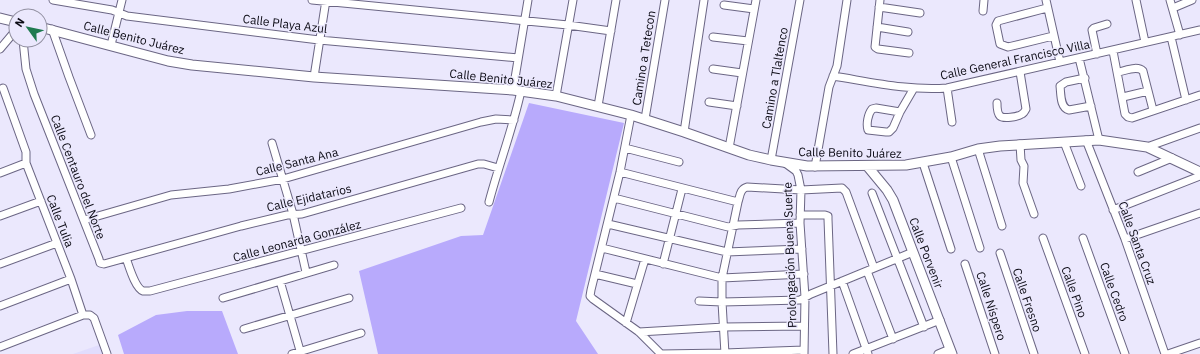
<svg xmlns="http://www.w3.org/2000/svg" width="1200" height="354" font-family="'IBM Plex Sans',sans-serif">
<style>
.built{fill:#e1ddfd}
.green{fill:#b8aafc}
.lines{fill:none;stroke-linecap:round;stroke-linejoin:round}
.minor-casing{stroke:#6b6684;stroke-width:9}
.tertiary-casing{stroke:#6b6684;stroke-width:11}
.minor{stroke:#fff;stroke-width:7}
.tertiary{stroke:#fff;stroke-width:9}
.labels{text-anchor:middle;stroke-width:3;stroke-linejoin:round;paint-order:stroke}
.street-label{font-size:12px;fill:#0b0a14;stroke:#ebe8fd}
</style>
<rect width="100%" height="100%" fill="#ebe8fd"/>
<path class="built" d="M99,345L103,354H73Z"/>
<path class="green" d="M529,103L624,123L576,321L598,354H378L359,271L461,236L483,235Z
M187,311H222L238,354H124L118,335L156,315Z"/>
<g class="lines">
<defs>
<path id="minor" d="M53,0L112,10L127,16L319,40L518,58
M312,0L568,25L611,31
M880,0L875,47L878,49L909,53
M1046,0L1060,62
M1136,0L1145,42
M1170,0L1180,35
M724,5L754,9
M879,7L920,13
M1047,8L998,21L996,25L1000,44L1008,47L1053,36
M1173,8L1192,0
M983,11L984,0
M877,27L908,32
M52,29L69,77L91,135
M713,37L748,41
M1171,37L1186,100
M23,40L26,69L34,94L99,259L100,263L104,264L241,226L287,215L302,214L478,164H484L498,168
M111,45L122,0
M0,49L16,30
M1113,51L1125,114L1128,117L1132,118L1200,95
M1097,54L1092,30L1094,28L1107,24
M1079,58L1099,140
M713,69L742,73
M1118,72C1125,71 1137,65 1143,71L1153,110
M833,76C871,82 909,91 947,88L1200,30
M314,77L326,0
M1085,78L1066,82L1060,86C1061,94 1060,108 1069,110L1091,106
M3,88L26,152V163L71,279L83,315H90L94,318L107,354
M947,88L952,122
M513,90L528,0
M556,96L573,0
M1123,97L1148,91
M709,102L737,106
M997,103C997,106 997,113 1000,116C1003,119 1018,117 1022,114C1024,113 1025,111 1026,109L1020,72
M598,106L616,0
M900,112L876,108L872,109C868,114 866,124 868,130L886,132H889L893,128L900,112L914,88
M631,115L620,172L591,290L590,296L593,299L639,332L661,354
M645,119L665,0
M684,132L704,0
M1086,140L1125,239L1165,354
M1064,142L1081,186
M272,143L293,214L306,272
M1020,144L1021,160L1024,166L1023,183L1034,214
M1147,147L1200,128
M625,148L679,162
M729,148L756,0
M978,149L1002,226
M951,157L980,248
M771,160L800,0
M785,163L796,171L798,175L801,190L800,223L805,297L804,354
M923,163L951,249
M815,167L829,87L837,66L847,0
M620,172L738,202
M1138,172L1172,158
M0,173L26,163
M872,193L924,327
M614,198L728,227L738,225L800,223
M489,202C499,164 513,128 521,91
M1113,210L1200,176
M800,215H825L828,216V219L833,354
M0,216L41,201
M84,220L171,195L229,189L283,179L481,122L496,119L514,120
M608,224L727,252L802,249
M1043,238L1085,354
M1083,238L1125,354
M1125,239L1200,213
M602,248L722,278L804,274
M1000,253L1034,354
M126,258C129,266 135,288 143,291C144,291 149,291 150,291L461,208
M0,264L57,243
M663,264L682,189
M965,264L995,354
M867,271L893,339
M595,274L637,284
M280,281L301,354
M842,281L868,354
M223,298L334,265
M699,301L722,302L800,300L811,294L913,252
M0,306L71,279
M626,323L645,259
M244,329L349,298
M639,332L724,327L804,326
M0,347L83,315
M292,354L361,333
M660,354L725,353L804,350
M725,354L722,302V278L738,202C740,196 740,189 747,187L801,190L842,188L846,192L874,268
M853,354L940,320
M938,354L950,349
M1168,354L1200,343"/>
<path id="tertiary" d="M0,18L16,22
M40,27L168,61L192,65L314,77L513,90L556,96L631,115L684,132L749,155L771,160L807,166L906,165L951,157L978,149L1000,146L1099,140L1147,147L1200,172
M868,167L887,190L893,200L952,354"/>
</defs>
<use href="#minor" class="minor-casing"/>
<use href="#tertiary" class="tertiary-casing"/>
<use href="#minor" class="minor"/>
<use href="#tertiary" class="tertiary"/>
</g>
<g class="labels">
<g class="street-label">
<text transform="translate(285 24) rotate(7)" y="4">Calle Playa Azul</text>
<text transform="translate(134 38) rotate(14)" y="4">Calle Benito Juárez</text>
<text transform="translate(644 58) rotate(-81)" y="4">Camino a Tetecon</text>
<text transform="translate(1015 60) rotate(-12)" y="4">Calle General Francisco Villa</text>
<text transform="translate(775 78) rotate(-80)" y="4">Camino a Tlaltenco</text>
<text transform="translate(501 79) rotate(6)" y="4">Calle Benito Juárez</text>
<text transform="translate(850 153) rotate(1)" y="4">Calle Benito Juárez</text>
<text transform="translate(297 162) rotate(-14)" y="4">Calle Santa Ana</text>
<text transform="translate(78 177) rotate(69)" y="4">Calle Centauro del Norte</text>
<text transform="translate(309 198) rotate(-13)" y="4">Calle Ejidatarios</text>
<text transform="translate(60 221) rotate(69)" y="4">Calle Tulia</text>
<text transform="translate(297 241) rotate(-15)" y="4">Calle Leonarda González</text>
<text transform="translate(1137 243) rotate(70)" y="4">Calle Santa Cruz</text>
<text transform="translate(926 253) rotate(69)" y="4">Calle Porvenir</text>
<text transform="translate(790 255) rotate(-92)" y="4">Prolongación Buena Suerte</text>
<text transform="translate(1074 292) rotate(70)" y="4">Calle Pino</text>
<text transform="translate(1114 292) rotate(70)" y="4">Calle Cedro</text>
<text transform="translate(1027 300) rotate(71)" y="4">Calle Fresno</text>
<text transform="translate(991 306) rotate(72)" y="4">Calle Níspero</text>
</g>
</g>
<g transform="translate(28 28) rotate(303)"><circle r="19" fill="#ebe8fd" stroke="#918fa0"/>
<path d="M0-3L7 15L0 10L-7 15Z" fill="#1f7a50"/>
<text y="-6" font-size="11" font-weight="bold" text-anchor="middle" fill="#0b0a14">N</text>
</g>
</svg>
